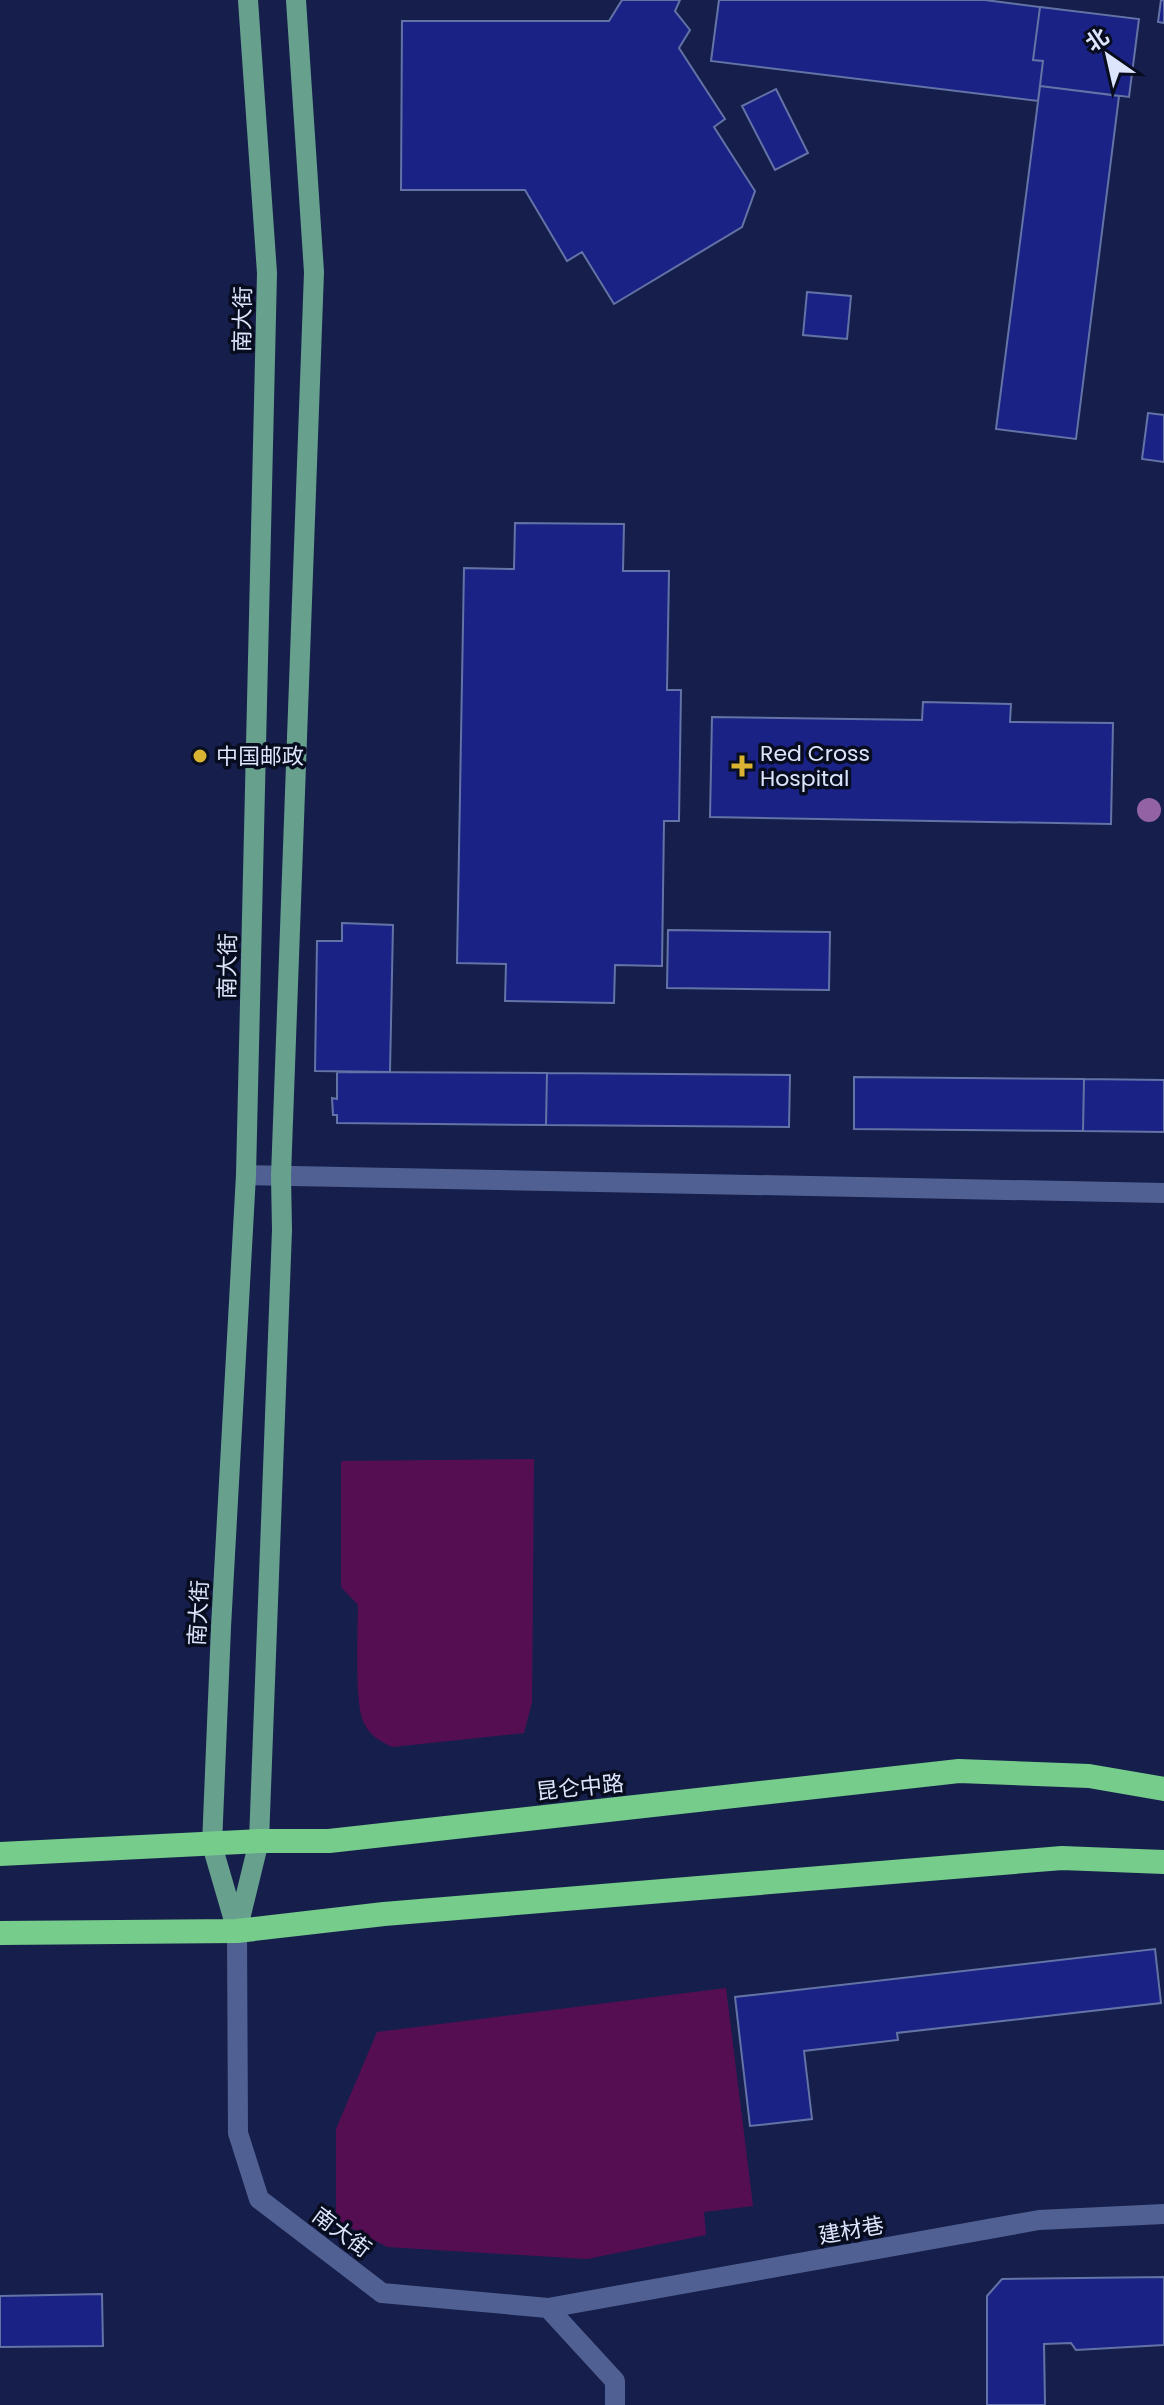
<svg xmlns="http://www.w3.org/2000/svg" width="1164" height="2405" font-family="Poppins,'Noto Sans SC',sans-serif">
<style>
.green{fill:#560e52}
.building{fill:#1b2285;stroke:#6373a6;stroke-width:2}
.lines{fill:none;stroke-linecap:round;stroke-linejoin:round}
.minor{stroke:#516092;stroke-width:20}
.major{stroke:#67a18e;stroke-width:20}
.highway{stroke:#76cc8b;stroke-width:24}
.tree{fill:#9262a4}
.poi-dot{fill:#dbb333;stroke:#070c1f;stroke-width:3}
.labels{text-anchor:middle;stroke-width:7;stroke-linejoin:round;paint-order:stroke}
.street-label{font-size:22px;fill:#dce5fc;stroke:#070c1f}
.poi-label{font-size:22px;fill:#dce5fc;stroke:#070c1f;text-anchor:start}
</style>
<rect width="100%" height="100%" fill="#161f4b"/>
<path class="green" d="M534,1459L532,1702L524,1733L392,1747C380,1741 370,1736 364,1723C354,1704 358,1631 358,1605L341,1587V1461Z
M726,1988L753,2206L704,2212L706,2235L587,2259L387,2247L336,2220V2129L377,2032Z"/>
<path class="building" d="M622,0H680L675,11L690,30L679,48L725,119L714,127L755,191L742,227L614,304L582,252L567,261L525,190H401L402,21H609Z
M719,0H985L1040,7L1033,60L1043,61L1038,101L711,61Z
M1161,0H1164V23L1158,22Z
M1040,7L1139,19L1129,97L1040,86L1043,61L1033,60Z
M1040,86L1119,96L1076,439L996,429Z
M776,89L808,153L775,170L742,106Z
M807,292L851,296L847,339L803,335Z
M1148,413L1164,415V462L1142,459Z
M515,523L624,524L623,571H669L667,690H681L679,821H664L662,966L615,965L614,1003L505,1001L506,964L457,963L464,568L514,569Z
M923,702L1011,704L1010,722L1113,723L1111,824L710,817L712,717L922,720Z
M342,923L393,925L390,1072L315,1071L317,941H342Z
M668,930L830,932L829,990L667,988Z
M337,1072L547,1073L546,1125L337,1123V1115H333L332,1098L337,1099Z
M547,1073L790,1075L789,1127L546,1125Z
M854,1077L1084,1079L1083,1131L854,1129Z
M1084,1079L1164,1080V1132L1083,1131Z
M1155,1949L1161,2003L897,2033L898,2040L804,2051L812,2119L750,2126L735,1997Z
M1164,2277V2345L1076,2350L1071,2343L1044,2344L1045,2405H987V2296L1002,2279Z
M102,2294L103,2346L0,2347V2296Z"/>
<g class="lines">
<path class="minor" d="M246,1175L1164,1193
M237,1931L238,2133L259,2199L382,2293L548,2308L615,2381V2405
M548,2308L1039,2220L1164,2214"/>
<path class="major" d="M238,1927L259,1841L282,1230L281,1176L314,272L296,0
M237,1931L212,1845L221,1627L246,1175L267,273L248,0"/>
<path class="highway" d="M0,1854L259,1841H329L959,1771L1089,1776L1164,1789
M0,1933L237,1931L384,1914L1062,1858L1164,1862"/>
</g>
<circle class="tree" cx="1149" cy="810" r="12"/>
<g class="poi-dot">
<circle cx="200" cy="756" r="8"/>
<path d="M738 754h8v8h8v8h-8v8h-8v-8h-8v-8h8z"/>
</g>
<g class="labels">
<g class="street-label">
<text transform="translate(242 319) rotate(-89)" y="8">南大街</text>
<text transform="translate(227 966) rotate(-89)" y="8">南大街</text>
<text transform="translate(198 1613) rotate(-87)" y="8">南大街</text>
<text transform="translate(580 1787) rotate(-6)" y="8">昆仑中路</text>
<text transform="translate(851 2230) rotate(-10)" y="8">建材巷</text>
<text transform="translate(342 2232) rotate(37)" y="8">南大街</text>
</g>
<g class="poi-label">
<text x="760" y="761">Red Cross<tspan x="760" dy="25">Hospital</tspan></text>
<text x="216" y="764">中国邮政</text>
</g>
</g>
<g transform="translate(1108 56) rotate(326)" stroke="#070c1f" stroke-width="6" paint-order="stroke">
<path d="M0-6L14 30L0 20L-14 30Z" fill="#dce5fc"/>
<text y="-12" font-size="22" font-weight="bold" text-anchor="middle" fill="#dce5fc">北</text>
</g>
</svg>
